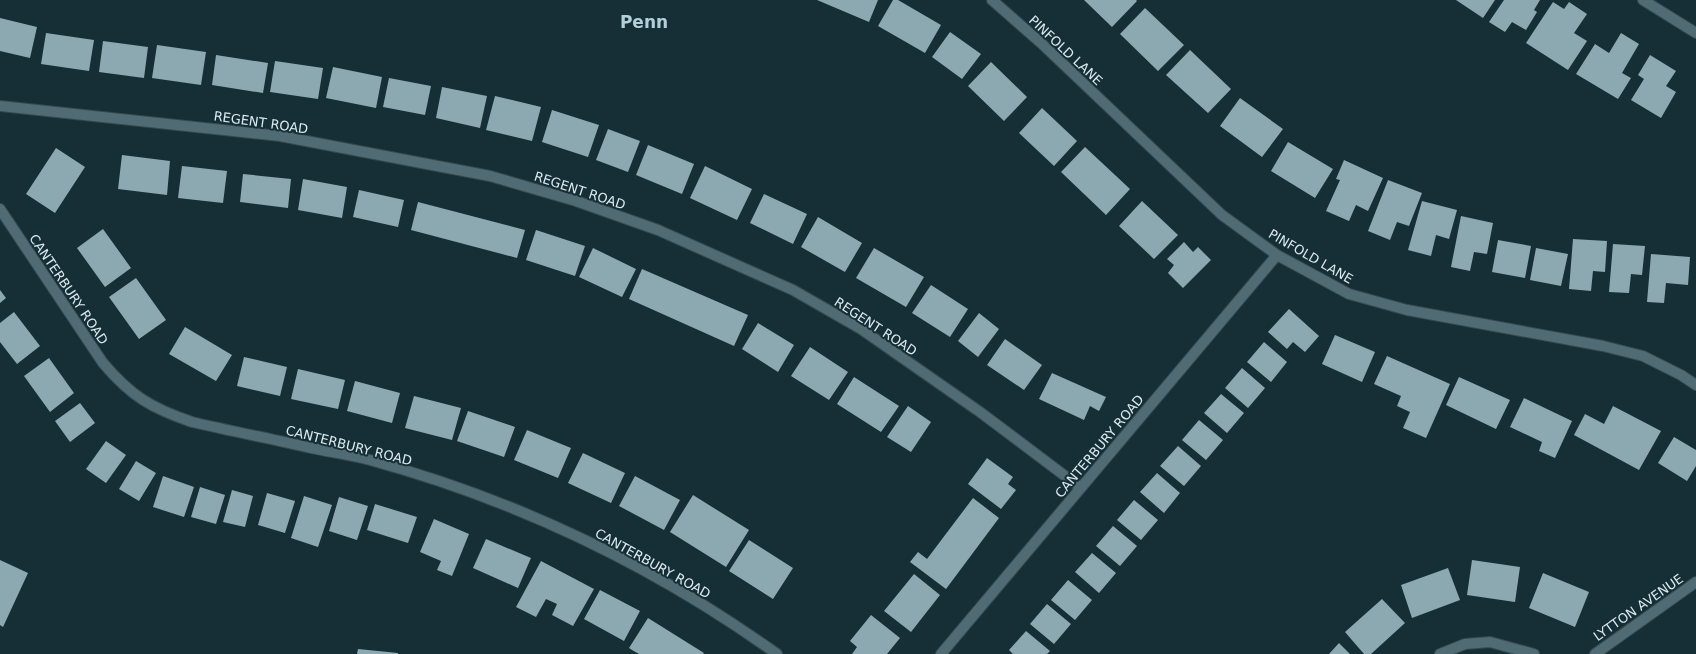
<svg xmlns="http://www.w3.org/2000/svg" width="1696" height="654" font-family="'DejaVu Sans',sans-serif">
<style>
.building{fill:#8ca9b1}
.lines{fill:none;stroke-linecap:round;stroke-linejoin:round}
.minor-casing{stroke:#354a50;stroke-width:12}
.minor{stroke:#506b73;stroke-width:10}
.labels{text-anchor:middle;stroke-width:4;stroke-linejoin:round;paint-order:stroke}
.street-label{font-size:13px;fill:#dbeaef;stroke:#162f37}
.district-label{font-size:17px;font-weight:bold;fill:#b3d0da;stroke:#162f37}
</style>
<rect width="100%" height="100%" fill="#162f37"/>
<path class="building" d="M817,0H878L869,22Z
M893,0H898L941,25L925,53L878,26Z
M1084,0H1136L1137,1L1112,27Z
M1456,0H1495L1483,18Z
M1504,0H1540L1534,10L1537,12L1526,30L1512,22L1505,32L1489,22Z
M1553,2L1564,9L1569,2L1587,14L1574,33L1587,41L1568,70L1526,43Z
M1145,8L1184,45L1158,71L1120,34Z
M0,18L37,27L30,58L0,51Z
M950,32L981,54L962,79L932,57Z
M46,33L94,40L89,71L41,64Z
M1621,33L1639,44L1622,73L1631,78L1618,99L1576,74L1595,44L1609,53Z
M103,41L148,47L144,78L99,72Z
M157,45L206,52L201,85L152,78Z
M1190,50L1231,89L1208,113L1166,75Z
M216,55L268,63L263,93L212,85Z
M1650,55L1676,71L1666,86L1676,92L1661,118L1631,100L1644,79L1638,75Z
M275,61L323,68L318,99L270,92Z
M991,62L1027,97L1004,121L968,86Z
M333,67L382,77L376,108L326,98Z
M389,78L431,86L425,115L383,107Z
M442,87L487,96L480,128L436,118Z
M495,96L541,107L532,141L486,130Z
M1240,98L1283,129L1262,157L1220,126Z
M1042,108L1077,141L1054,166L1019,133Z
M552,110L599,125L588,157L542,142Z
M608,129L640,141L628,172L596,160Z
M1288,142L1333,169L1315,198L1271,171Z
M648,145L694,164L682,194L636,175Z
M1085,147L1130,189L1106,215L1061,172Z
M56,148L85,167L55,213L26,194Z
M122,155L170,161L167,195L118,189Z
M1344,160L1383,178L1368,211L1356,205L1349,221L1326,211L1340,180L1336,179Z
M182,166L227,171L223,203L178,198Z
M705,166L752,189L737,220L690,198Z
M243,174L291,179L288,208L240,202Z
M303,179L347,187L342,218L298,210Z
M1388,180L1422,193L1409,226L1397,222L1390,240L1368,231Z
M359,190L404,200L398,227L353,217Z
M764,194L807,214L793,244L750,223Z
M1142,201L1178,235L1154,259L1119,226Z
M1422,201L1457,210L1449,239L1436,235L1431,256L1408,250Z
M418,202L525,230L517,258L411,230Z
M1461,216L1493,223L1487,254L1474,252L1470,271L1451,267Z
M818,217L862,243L845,272L801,247Z
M103,229L131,268L105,287L77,248Z
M536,230L585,246L575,276L526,260Z
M1573,239L1607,241L1605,272L1593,271L1591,291L1569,289Z
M1498,240L1531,246L1525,278L1492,272Z
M1184,242L1193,252L1198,247L1211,260L1183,288L1168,273L1174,265L1167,259Z
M1613,244L1645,246L1642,275L1631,274L1629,293L1609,292Z
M593,248L636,269L622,297L579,277Z
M874,248L924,277L906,307L856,278Z
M1536,248L1568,254L1561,286L1530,280Z
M1651,254L1690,257L1688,285L1666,283L1664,303L1647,302Z
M642,269L748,315L734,346L629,299Z
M136,278L166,320L139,339L109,297Z
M931,285L968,309L950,337L912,313Z
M0,290L6,298L0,303Z
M1289,309L1319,336L1305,352L1293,342L1287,349L1268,332Z
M14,312L40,346L17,364L0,342V323Z
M979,313L999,329L978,357L958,341Z
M758,323L794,345L778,372L742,349Z
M185,327L232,355L216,381L169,354Z
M1335,335L1375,352L1362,382L1322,364Z
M1005,339L1042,365L1024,390L987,365Z
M1264,342L1287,362L1271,382L1247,362Z
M810,347L848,372L829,400L791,376Z
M1387,356L1450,384L1426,438L1403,428L1410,412L1397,406L1401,396L1374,384Z
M244,357L287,367L280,396L237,386Z
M49,358L74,393L50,412L24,376Z
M1242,368L1265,388L1248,408L1225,388Z
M298,369L345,380L338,409L291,399Z
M1052,373L1106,397L1099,411L1090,406L1084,420L1039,399Z
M854,377L899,406L881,432L837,404Z
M1459,377L1510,400L1496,429L1446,405Z
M355,381L400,393L392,423L347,411Z
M1221,394L1244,413L1227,433L1204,413Z
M414,396L461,408L452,440L405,428Z
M1524,398L1572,421L1555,458L1539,451L1542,442L1510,427Z
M80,403L95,423L70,442L55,421Z
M908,406L931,422L911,452L887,437Z
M1613,406L1661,431L1639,470L1574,435L1585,414L1604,424Z
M468,411L515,427L504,457L457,441Z
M1199,420L1223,440L1206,460L1182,440Z
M527,430L571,448L558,478L514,460Z
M1674,437L1696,450V466L1687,481L1658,463Z
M106,441L126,455L106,483L86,469Z
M1178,446L1201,466L1184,486L1160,466Z
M583,453L625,473L611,503L568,483Z
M987,458L1013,477L1008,484L1016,490L1001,509L968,484Z
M136,461L156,473L139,501L119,489Z
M1157,473L1180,493L1164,513L1140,492Z
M163,476L194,487L184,517L153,507Z
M635,476L680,500L664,530L619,506Z
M200,487L225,495L216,524L191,517Z
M232,490L253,496L245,527L223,522Z
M267,493L295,501L285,533L258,525Z
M693,495L749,530L726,567L670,532Z
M304,496L332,505L318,547L291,538Z
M339,497L368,506L357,540L329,531Z
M973,498L999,518L946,589L910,562L918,552L927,559Z
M1134,500L1158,520L1141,540L1117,520Z
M375,504L417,517L408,543L367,530Z
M434,519L469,534L452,576L437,570L441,561L420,552Z
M1113,526L1137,546L1120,566L1096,546Z
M486,539L531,558L518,588L473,568Z
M749,540L793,568L773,599L729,571Z
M1092,553L1116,573L1099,593L1075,572Z
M0,560L28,573L3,627L0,625Z
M1472,560L1520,567L1515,602L1467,595Z
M541,561L594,589L573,626L552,615L557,604L546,599L536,617L516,607Z
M1448,568L1460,600L1412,618L1401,585Z
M1543,573L1589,592L1575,627L1529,608Z
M914,574L940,595L911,632L884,611Z
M1068,580L1092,600L1075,620L1051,600Z
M600,590L640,611L624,641L584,619Z
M1382,599L1405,623L1371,654H1364L1345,632Z
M1047,604L1071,624L1054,644L1030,624Z
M871,615L900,638L887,654H852L857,647L850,641Z
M648,618L704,653L703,654H639L632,650L629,648Z
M1026,631L1050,651L1047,654H1013L1009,650Z
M1339,643L1350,654H1329Z
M358,649L398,653V654H357Z"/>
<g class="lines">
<defs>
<path id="minor" d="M992,0L1041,43L1222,215L1277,255L1349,294L1407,310L1603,346L1643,356L1681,375L1696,385
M1643,0L1696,33
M0,106L280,136L490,176L576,201L658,230L793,290L861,329L980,412L1081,488
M0,209L103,363C131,396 151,408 192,422C231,431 271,439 311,448C330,452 350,455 370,460C516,500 654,566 777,654
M941,654L1277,255
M1440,654L1465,644L1490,642L1534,654
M1595,654L1696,582"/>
</defs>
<use href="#minor" class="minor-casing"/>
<use href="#minor" class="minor"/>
</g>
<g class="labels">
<g class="street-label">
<text transform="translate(1066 50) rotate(43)" y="5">PINFOLD LANE</text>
<text transform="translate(261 122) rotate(8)" y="5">REGENT ROAD</text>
<text transform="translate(580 190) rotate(18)" y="5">REGENT ROAD</text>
<text transform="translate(1311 256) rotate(30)" y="5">PINFOLD LANE</text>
<text transform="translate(69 289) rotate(56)" y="5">CANTERBURY ROAD</text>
<text transform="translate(876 326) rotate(33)" y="5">REGENT ROAD</text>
<text transform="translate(349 445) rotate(14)" y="5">CANTERBURY ROAD</text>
<text transform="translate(1099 446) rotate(-50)" y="5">CANTERBURY ROAD</text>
<text transform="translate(653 563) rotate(29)" y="5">CANTERBURY ROAD</text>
<text transform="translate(1638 607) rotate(-35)" y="5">LYTTON AVENUE</text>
</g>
<g class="district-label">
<text x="644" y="28">Penn</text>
</g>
</g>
</svg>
